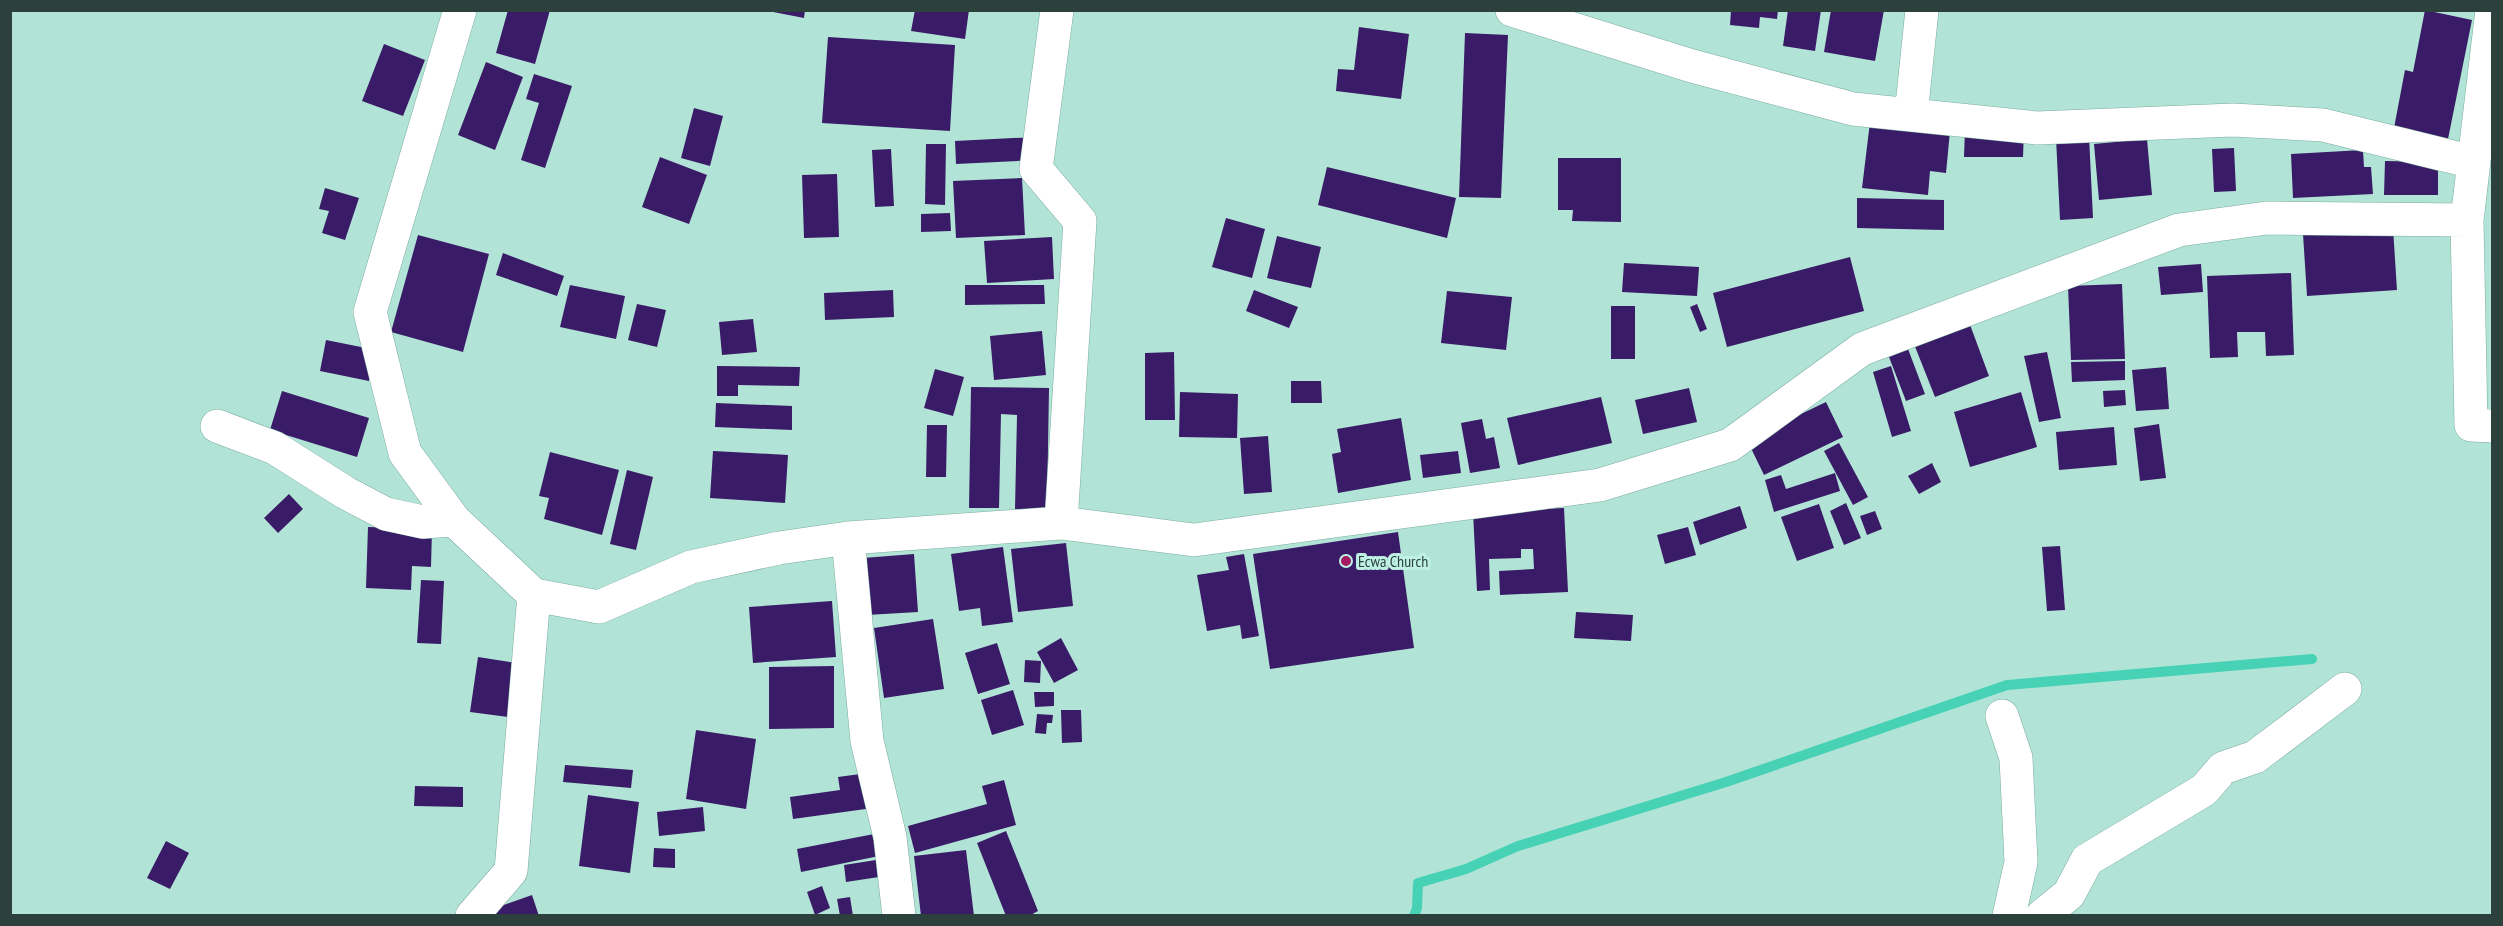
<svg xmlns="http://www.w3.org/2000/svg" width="2503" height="926" font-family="'PT Sans Narrow',sans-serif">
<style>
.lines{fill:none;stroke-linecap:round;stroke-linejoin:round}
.stream{stroke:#47d2b6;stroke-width:10}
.building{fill:#3a1b67}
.minor-casing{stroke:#7bac9f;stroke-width:34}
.minor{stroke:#fff;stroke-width:33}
.poi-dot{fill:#a4195f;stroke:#bef1e3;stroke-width:2}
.labels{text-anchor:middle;stroke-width:6;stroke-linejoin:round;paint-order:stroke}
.poi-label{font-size:16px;fill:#2c413b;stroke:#bef1e3;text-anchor:start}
</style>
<rect width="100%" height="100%" fill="#b1e4d6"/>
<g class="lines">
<path class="stream" d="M1414,916L1417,908L1418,883L1466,869L1518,846L1726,782L2007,685L2312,659"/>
</g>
<path class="building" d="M508,10H550L535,64L496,53Z
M763,10H805L804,18Z
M915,10H969L965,39L911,31Z
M1731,10H1778L1777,19L1760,17L1759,28L1730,25Z
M1788,10H1821L1815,51L1783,46Z
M1831,10H1884L1875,61L1824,52Z
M2425,10L2472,20L2448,139L2394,128L2405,70L2413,72Z
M1359,27L1409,34L1401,99L1336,91L1338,69L1354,70Z
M1465,33L1508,35L1501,198L1459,197Z
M828,37L955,45L950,131L822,123Z
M384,44L425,60L403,116L362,101Z
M486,62L523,77L495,150L458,135Z
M534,74L572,86L545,168L521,160L539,103L526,99Z
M694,108L723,116L710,166L681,158Z
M1870,122L1950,131L1946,173L1930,171L1928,195L1862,188Z
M1965,129H2024L2023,157H1964Z
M2089,136L2093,218L2060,220L2056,138Z
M1035,137L1036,160L956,164L955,141Z
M2147,139L2152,195L2099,200L2094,144Z
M926,144H946L945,205L925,204Z
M2234,148L2236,191L2214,192L2212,149Z
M891,149L894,206L875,207L872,150Z
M2363,150L2364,167H2371L2373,194L2293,198L2291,154Z
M660,157L707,175L689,224L642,207Z
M1558,158H1621V222L1572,221L1573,210H1558Z
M2385,161L2438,162V195H2384Z
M1327,167L1456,198L1447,238L1318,205Z
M837,174L839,237L804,238L802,175Z
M1022,178L1025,235L956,238L953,181Z
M325,188L359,198L345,240L322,233L329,211L319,209Z
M1857,198L1944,200V230L1857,228Z
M950,213L951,231L921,232V214Z
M1226,218L1265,229L1252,278L1212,267Z
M2393,228L2397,290L2307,296L2303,234Z
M418,235L489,254L463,352L391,332Z
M1277,236L1321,247L1311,288L1267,278Z
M1052,237L1054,279L987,283L984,241Z
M503,253L564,276L557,296L496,275Z
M1850,257L1864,311L1727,347L1713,293Z
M1624,263L1699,267L1697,296L1622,292Z
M2201,264L2203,292L2161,295L2158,267Z
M2291,273L2294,355L2266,356L2265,332H2237L2238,357L2210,358L2207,276Z
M2122,284L2125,359L2071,360L2068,286Z
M570,285L625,296L616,339L560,327Z
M965,285H1044L1045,304L965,305Z
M893,290L894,317L825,320L824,293Z
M1254,290L1298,307L1289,328L1246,311Z
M1447,291L1512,297L1506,350L1441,343Z
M637,304L666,310L657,347L628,340Z
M1697,304L1707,329L1700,332L1690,307Z
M1611,306H1635V359H1611Z
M753,319L757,352L722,355L719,322Z
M1969,322L1989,376L1935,397L1914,344Z
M1042,331L1046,375L994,380L990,336Z
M326,340L376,350L369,381L320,371Z
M1908,349L1925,394L1906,401L1889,357Z
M1174,352L1175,420H1145V353Z
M2047,352L2061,418L2039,422L2024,356Z
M2125,361V380L2072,382L2071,362Z
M717,366L800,367L799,386L738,385V396H717Z
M1891,366L1911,431L1892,437L1873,372Z
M2166,367L2169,409L2136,411L2132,370Z
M935,369L964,377L953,416L924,408Z
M1291,381H1321L1322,403H1291Z
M971,387L1049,388L1047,509H1015L1017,415L1001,414L999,508H969Z
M1689,388L1697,422L1643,434L1635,400Z
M2125,390L2126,405L2104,407L2103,391Z
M282,391L369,418L357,457L270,430Z
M1180,392L1238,394L1237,438L1179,437Z
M2021,392L2037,447L1970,467L1954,412Z
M1601,397L1612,443L1518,465L1507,418Z
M1826,402L1843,437L1764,475L1747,440Z
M716,403L792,406V430L715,427Z
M1401,418L1411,480L1338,493L1332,454L1341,452L1337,429Z
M1482,419L1486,439L1494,437L1500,468L1470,473L1461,423Z
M2159,424L2166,478L2140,481L2134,428Z
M927,425H947L946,477H926Z
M2114,427L2117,465L2059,470L2056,432Z
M1268,436L1272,492L1244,494L1240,438Z
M1839,443L1868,497L1853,505L1824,451Z
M713,451L788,455L785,503L710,498Z
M1458,451L1461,473L1423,478L1420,455Z
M550,452L619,470L602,535L544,519L549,498L539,496Z
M1932,463L1941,482L1919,494L1908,476Z
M627,470L653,477L636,550L610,544Z
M1835,473L1840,491L1774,512L1765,480L1781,475L1786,489Z
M289,494L303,509L278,533L264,518Z
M1846,503L1861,538L1844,545L1830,511Z
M1819,504L1834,548L1797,561L1781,517Z
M1740,506L1747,528L1700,545L1693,522Z
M1564,508L1568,592L1500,595L1499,571L1534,569L1533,549H1521V558L1489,559L1490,590L1477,591L1473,512Z
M1875,511L1882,529L1867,535L1860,516Z
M368,527L432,529L431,567L412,566L411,590L366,588Z
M1688,527L1696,555L1665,564L1657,535Z
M1398,532L1414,648L1270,669L1253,554Z
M1066,543L1073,606L1018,612L1011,549Z
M2060,546L2065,610L2047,611L2042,547Z
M1003,547L1013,622L982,626L980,608L959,611L951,554Z
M914,554L918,612L867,615L863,558Z
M1244,554L1259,636L1242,639L1240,625L1207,631L1197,575L1229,570L1226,557Z
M421,580L444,581L441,644L417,643Z
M832,601L836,657L753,663L749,607Z
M1576,612L1633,615L1631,641L1574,638Z
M933,619L944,689L884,698L874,628Z
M1061,638L1078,670L1054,683L1037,652Z
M997,643L1010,684L978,694L965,653Z
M478,657L523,664L516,718L470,712Z
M1025,660L1041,661L1040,683L1024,682Z
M834,666V728L769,729V667Z
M1013,690L1024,725L992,735L981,700Z
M1034,692H1054V706L1035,707Z
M1061,710H1081L1082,742L1062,743Z
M1037,714L1053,715L1052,723H1047L1046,734L1035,733Z
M696,730L756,739L746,809L686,799Z
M565,765L633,770L631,788L563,782Z
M868,773L873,808L793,819L790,797L840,790L838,777Z
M1004,780L1016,825L915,853L908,826L987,804L982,786Z
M415,786L463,787V807L414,806Z
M588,795L639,802L630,873L579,866Z
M703,807L705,831L659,836L657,812Z
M1006,831L1038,911L1029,916H1006L977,843Z
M874,834L879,856L801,872L797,849Z
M166,841L189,853L170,889L147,878Z
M654,848L675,849V868L653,867Z
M966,850L974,916H921L914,856Z
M876,860L879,877L846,882L844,865Z
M822,886L830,908L815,915L807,892Z
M532,895L539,916H475V915Z
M850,897L853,916H840L837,899Z"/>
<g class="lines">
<defs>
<path id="minor" d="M460,10L370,312L405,453L454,520L534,595L599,607L691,567L779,548L848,538L1061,523L1194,540L1600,485L1730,445L1862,349L2179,230L2267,218L2467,220
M1057,10L1036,169L1080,221L1061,523
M1512,10L1692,66L1853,109L2037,128L2233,120L2323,125L2473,162
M2492,10L2467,220L2471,425L2492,426
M1911,115L1922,10
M217,426L275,448L346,493L386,514L423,522L454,520
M848,538L867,741L890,837L899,916
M2002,716L2016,758L2021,862L2009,916
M472,916L511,871L534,595
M2042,916L2069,894L2087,860L2204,790L2223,768L2255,757L2345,689"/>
</defs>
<use href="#minor" class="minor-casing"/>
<use href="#minor" class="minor"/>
</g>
<circle class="poi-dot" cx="1346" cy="561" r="6"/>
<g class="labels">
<g class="poi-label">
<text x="1358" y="567">Ecwa Church</text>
</g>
</g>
<rect width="2503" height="926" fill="none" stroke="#2c413b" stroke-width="24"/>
</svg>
